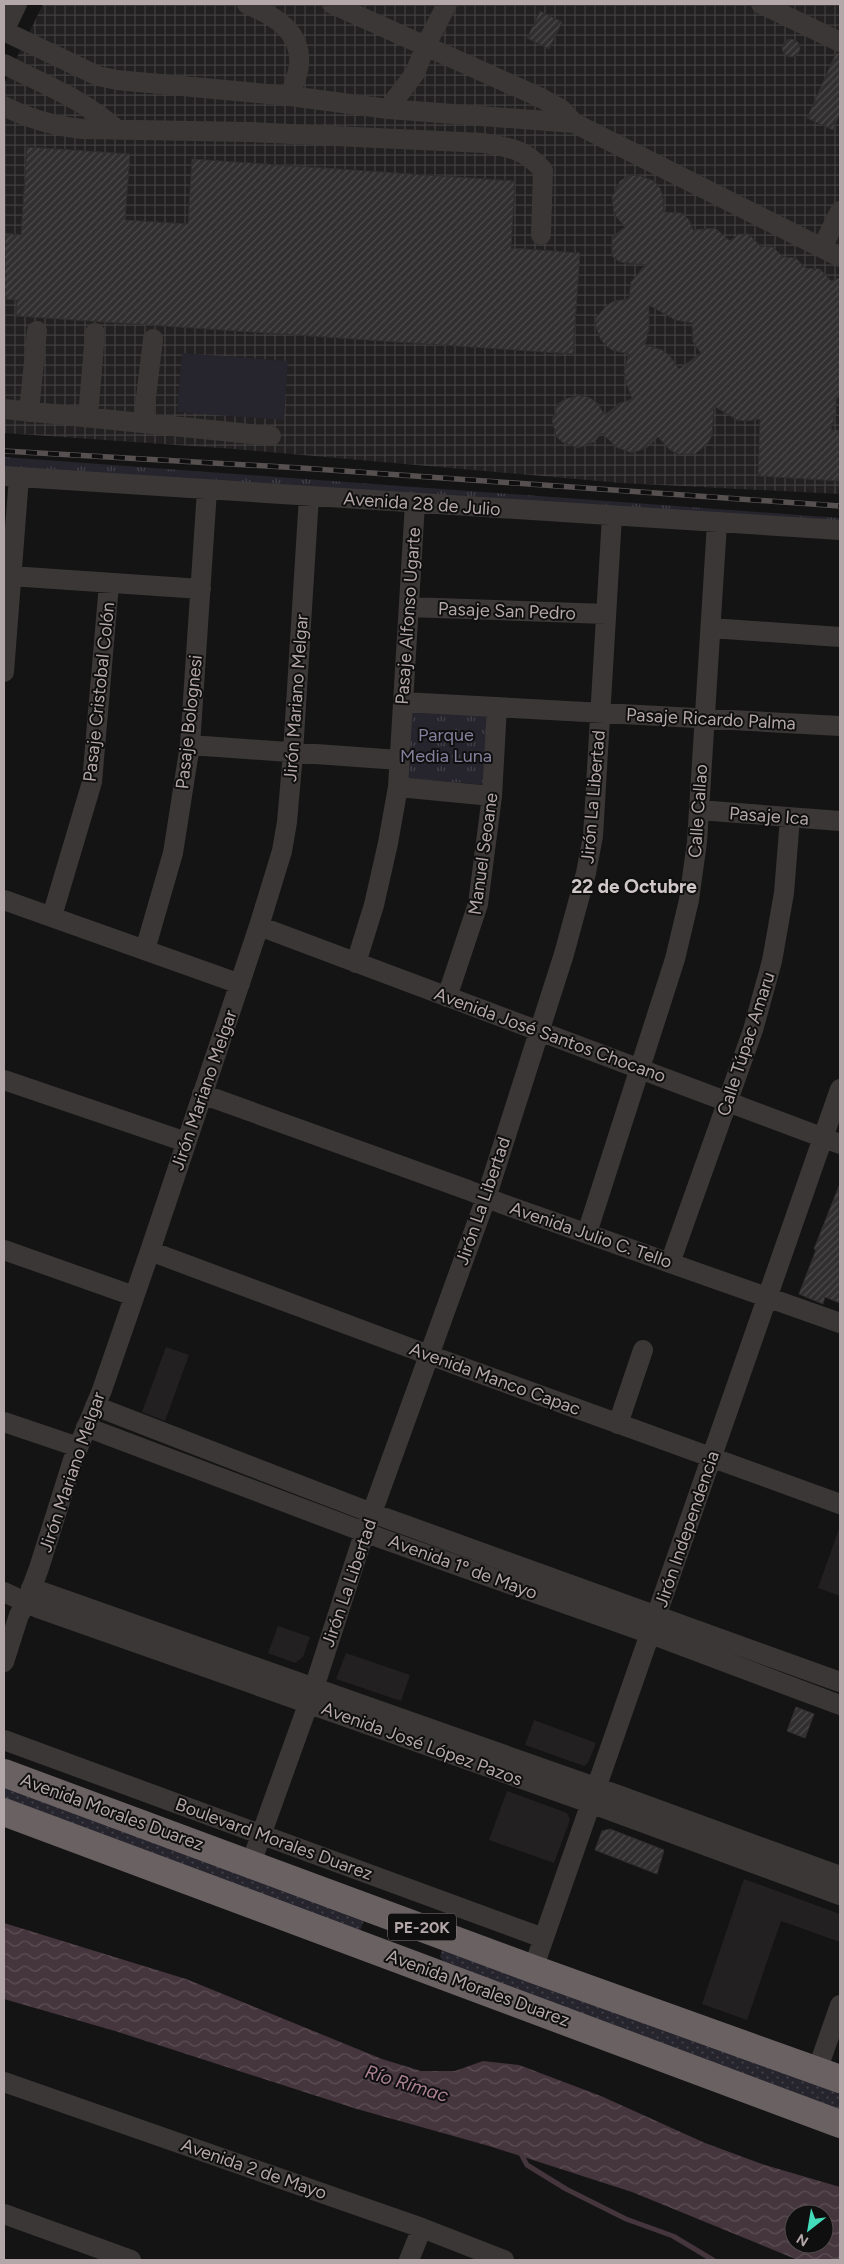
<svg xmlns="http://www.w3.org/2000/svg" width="844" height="2264" font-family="Figtree,sans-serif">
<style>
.built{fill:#222020}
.industrial{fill:url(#industrial-grid)}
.grass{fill:url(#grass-dots)}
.park{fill:url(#park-tufts)}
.garden{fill:#26242c}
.water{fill:url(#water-waves);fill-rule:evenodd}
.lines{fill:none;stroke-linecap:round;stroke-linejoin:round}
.stream{stroke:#45353c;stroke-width:5}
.building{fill:url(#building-hatch);stroke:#312e2e;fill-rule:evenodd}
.minor{stroke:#3b3737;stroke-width:20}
.highway{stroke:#6a6163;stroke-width:28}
.rail-casing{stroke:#565051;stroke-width:5.5}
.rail{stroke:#100f0f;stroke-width:4;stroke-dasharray:11;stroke-linecap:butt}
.labels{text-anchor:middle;stroke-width:4;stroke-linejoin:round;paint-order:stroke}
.shield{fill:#100f0f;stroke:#83797b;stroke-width:1}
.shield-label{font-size:16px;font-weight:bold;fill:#b4a7a9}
.street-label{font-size:18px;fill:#b4a7a9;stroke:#100f0f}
.park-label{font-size:18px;fill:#85809d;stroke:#100f0f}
.neighbourhood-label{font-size:19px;font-weight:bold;fill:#d0c7c8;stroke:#100f0f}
.water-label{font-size:19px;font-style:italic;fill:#ab8193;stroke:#100f0f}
</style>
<defs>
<pattern id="industrial-grid" width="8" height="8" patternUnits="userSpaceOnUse" patternTransform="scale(1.25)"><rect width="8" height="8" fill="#222020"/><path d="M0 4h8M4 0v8" fill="none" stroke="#403e3e"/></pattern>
<pattern id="grass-dots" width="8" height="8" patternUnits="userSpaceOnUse" patternTransform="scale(1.25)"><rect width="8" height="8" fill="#26242c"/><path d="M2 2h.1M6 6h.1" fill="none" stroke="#434148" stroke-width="1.8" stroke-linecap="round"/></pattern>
<pattern id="park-tufts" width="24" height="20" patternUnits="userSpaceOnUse" patternTransform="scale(1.25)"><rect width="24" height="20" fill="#26242c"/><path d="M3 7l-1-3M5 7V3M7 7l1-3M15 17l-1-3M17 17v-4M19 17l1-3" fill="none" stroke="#434148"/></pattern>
<pattern id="water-waves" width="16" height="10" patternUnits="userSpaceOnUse" patternTransform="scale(1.25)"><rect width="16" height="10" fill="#45353c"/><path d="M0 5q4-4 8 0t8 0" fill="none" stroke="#5d4f55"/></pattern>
<pattern id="building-hatch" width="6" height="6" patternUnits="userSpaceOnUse" patternTransform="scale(1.25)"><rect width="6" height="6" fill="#312f2f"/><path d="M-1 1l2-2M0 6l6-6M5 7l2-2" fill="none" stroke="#4c4a4a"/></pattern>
</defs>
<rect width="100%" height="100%" fill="#151414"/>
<path class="built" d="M166,1347L189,1355L165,1421L142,1412Z
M840,1526V1596L818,1588Z
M278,1626L310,1637L303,1657L295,1663L268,1653Z
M346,1653L410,1675L401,1701L336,1679Z
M534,1720L596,1743L588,1763L584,1766L525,1745Z
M507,1791L567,1813L570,1820L554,1863L489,1840Z
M744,1879L840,1914V1942L781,1921L747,2020L702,2004Z"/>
<path class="industrial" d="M43,4H840V494L621,483L234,449L4,433V84Z"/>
<path class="grass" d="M4,1782L366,1914L360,1931L4,1803Z
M442,1950L840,2092V2109L445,1963L440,1957Z"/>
<path class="park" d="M4,457L840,518V530L4,467Z
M411,706L491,712L485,785L407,778Z"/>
<path class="garden" d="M182,353L288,361L284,420L177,412Z"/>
<path class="water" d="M4,1923L186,1979L382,2059L421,2071H455L483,2061L519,2065L601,2096L705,2143L765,2165L840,2187V2260H798L632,2192L489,2146L357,2109L115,2031L4,1999ZM794,2214H824V2244H794Z"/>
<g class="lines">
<path class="stream" d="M520,2152L527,2165L566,2189L626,2219L673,2236L713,2260"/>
</g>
<path class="building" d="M540,11L562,22L549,49L527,38Z
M782 48a9 9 0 1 1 18 0a9 9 0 1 1-18 0Z
M836,53L840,54V113L833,130L807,118Z
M27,147L130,154L125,220L188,224L192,159L515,181L511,248L580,253L573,354L16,316L17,300L4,299V233L21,235Z
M637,175L654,181L660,188L663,197L664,212L682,213L689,220L693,230L715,228L730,241L739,234H749L760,246L773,247L783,257L796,258L805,268L820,269L831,281L840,278V397L836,399V411L831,430H840V481L758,476L760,419L745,421L737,420L714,406L712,435L708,443L695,454H678L670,450L658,437L648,447L632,453L616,447L602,433L594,442L578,448L562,442L556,436L552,420L558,404L565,399L581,395L590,398L597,403L605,415L618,404L632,399L625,379L624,371L629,354L612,350L605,345L600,338L594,321L606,306L614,301L629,299L631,282L645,265L620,262L612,256V237L625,227L614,214L612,197L620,181L628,176ZM649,305L675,320L692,323L693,342L701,353L679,369L669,355L662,350L645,345L649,329Z
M839,1186L840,1303L825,1297L823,1304L799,1294L816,1250L814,1249Z
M796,1707L814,1714L805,1738L787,1731Z
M610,1829L664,1850L657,1874L595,1850L602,1831Z"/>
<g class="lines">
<path class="minor" d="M247,4C274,16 302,31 299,65C298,75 293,86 290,96
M332,4L539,97L561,109L574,123L840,257
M761,4L840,42
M4,31L98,76L117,80L290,96L388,109L574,123
M4,31L17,4
M4,64C43,84 83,99 116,129
M4,106C27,118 56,126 82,129L249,132L484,143C511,148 524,149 543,170L541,235
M388,109L415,73L426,45L447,4
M822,248L840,211
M4,409L271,436
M29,412L37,331
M88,417L95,333
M143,423L153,339
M4,476L840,530
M11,576L201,589
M409,607L606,614
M711,628L840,637
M4,672L19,477
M403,702L840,726
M190,745L399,760
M398,787L492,796
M699,810L840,821
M4,900L240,984
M52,916L92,782L109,584
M259,926L840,1144
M145,950L173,853L190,745L207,490
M356,963L374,905L388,843L398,787L415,503
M447,997L478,904L492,796L497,707
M4,1080L186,1142
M202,1094L468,1190L500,1203L840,1323
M587,1233L675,959L689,900L697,842L717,523
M4,1250L134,1296
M150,1251L429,1355L840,1504
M670,1263L753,1030L772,961L784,893L790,818
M95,1406L372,1513L840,1682
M4,1422L78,1447
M618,1424L643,1350
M86,1427L380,1538L651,1634L840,1705
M31,1588L615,1794L840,1876
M4,1592L38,1608L590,1803L840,1895
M4,1662L19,1615L26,1603L39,1568L73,1460L102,1390L150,1251L259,926L282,851L287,822L293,753L309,496
M4,1740L543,1938
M251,1863L314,1688L360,1546L486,1198L564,954L586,873L593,836L612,516
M533,1969L840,1089
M817,2071L840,2005
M4,2082L422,2228L504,2260
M4,2214L131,2260
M409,2260L422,2228"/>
<path class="highway" d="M4,1773L533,1969L840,2079
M4,1812L840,2124"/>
<defs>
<path id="rail" d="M4,451L301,468L840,506"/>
</defs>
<use href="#rail" class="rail-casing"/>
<use href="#rail" class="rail"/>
</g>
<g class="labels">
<rect class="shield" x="388" y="1913.5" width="68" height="27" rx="4"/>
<g class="shield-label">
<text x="422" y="1933">PE-20K</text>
</g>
<g class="street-label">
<text transform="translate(422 504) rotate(4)" y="6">Avenida 28 de Julio</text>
<text transform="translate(507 611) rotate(2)" y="6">Pasaje San Pedro</text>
<text transform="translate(408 616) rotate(-86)" y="6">Pasaje Alfonso Ugarte</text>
<text transform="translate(99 692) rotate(-84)" y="6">Pasaje Cristobal Colón</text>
<text transform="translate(296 698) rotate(-86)" y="6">Jirón Mariano Melgar</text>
<text transform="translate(711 719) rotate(3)" y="6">Pasaje Ricardo Palma</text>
<text transform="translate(189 722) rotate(-84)" y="6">Pasaje Bolognesi</text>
<text transform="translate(593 797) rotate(-85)" y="6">Jirón La Libertad</text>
<text transform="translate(698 811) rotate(-86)" y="6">Calle Callao</text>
<text transform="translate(769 816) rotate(4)" y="6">Pasaje Ica</text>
<text transform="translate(483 854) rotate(-82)" y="6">Manuel Seoane</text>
<text transform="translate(550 1035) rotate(20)" y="6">Avenida José Santos Chocano</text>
<text transform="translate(746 1044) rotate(-72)" y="6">Calle Túpac Amaru</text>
<text transform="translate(204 1090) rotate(-71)" y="6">Jirón Mariano Melgar</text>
<text transform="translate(483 1201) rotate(-71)" y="6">Jirón La Libertad</text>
<text transform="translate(591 1235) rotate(19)" y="6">Avenida Julio C. Tello</text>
<text transform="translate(495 1379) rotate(20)" y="6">Avenida Manco Capac</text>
<text transform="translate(72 1472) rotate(-71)" y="6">Jirón Mariano Melgar</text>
<text transform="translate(687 1529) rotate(-71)" y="6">Jirón Independencia</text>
<text transform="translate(463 1567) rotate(20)" y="6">Avenida 1º de Mayo</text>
<text transform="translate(349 1583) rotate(-71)" y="6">Jirón La Libertad</text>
<text transform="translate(422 1744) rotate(20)" y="6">Avenida José López Pazos</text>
<text transform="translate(112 1812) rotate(20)" y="6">Avenida Morales Duarez</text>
<text transform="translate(274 1839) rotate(20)" y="6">Boulevard Morales Duarez</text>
<text transform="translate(478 1988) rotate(20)" y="6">Avenida Morales Duarez</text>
<text transform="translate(254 2169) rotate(19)" y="6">Avenida 2 de Mayo</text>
</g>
<g class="park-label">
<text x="446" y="741">Parque<tspan x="446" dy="21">Media Luna</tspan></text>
</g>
<g class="neighbourhood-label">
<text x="634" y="893">22 de Octubre</text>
</g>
<g class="water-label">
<text transform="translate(407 2083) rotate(17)" y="7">Río Rímac</text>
</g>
</g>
<rect width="844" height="2264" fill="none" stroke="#b4a7a9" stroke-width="10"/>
<g transform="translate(809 2229) rotate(211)"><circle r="24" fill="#100f0f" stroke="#524c4d"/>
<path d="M0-4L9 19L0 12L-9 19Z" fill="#43ddbc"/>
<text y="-8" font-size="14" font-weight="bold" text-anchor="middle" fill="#b4a7a9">N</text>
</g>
</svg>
